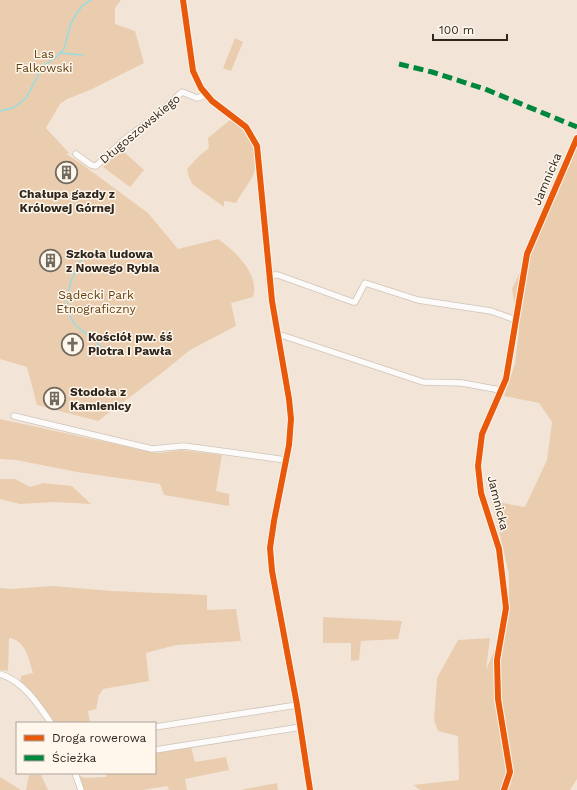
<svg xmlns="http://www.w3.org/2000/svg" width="577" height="790" font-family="'Work Sans',sans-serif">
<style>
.green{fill:#eacdae}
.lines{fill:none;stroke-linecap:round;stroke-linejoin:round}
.stream{stroke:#96dde0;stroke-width:1.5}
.minor-casing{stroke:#cec4ba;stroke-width:7}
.minor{stroke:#fdfbf9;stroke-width:5.5}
.quiet{stroke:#00873e;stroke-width:5;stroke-dasharray:10 5;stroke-linecap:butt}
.cycleway-casing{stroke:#fff6ec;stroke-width:8}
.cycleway{stroke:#e8590c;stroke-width:6}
.labels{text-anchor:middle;stroke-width:3;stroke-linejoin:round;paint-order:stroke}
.park-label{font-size:12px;fill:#623f0f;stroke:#fff6ec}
.street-label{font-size:12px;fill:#2f271d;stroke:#fff6ec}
.poi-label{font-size:12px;font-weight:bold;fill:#2f271d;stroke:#fff6ec;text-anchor:start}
</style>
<rect width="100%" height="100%" fill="#f2e5d8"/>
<path class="green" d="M0,0H121L115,8V24L135,31L144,63L90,90L67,99L60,104L46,128L69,153L66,154L79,162L148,213L178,249L218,239C235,251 260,274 253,297L231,303L236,326L190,350L158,376L98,421L37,405L27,367L0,359Z
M235,38L243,42L231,71L223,68Z
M231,119C245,129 261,147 256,167C253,179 242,192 236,203L224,201V207L192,184L188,174L187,169L199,156L209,148L208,138Z
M577,146V779L570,790H420L413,785L459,780L458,736L438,731L434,720L437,678L458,640L490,638L486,670L509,615V574L492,501L525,507L547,460L552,422L539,403L504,396L515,364L519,330L512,289L571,162Z
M121,149L144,170L130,187L103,167Z
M0,419L152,452L160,453L181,450L222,455L216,491L229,494V506L164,495L160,484L77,472L16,460L0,459Z
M0,479H15L30,487L43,483L72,486L91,504L55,502L20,504L0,499Z
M53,586L112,591L207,595V610L236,609L241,641L176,645L146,653L149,681L103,689L99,695L96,709L88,711L90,723H51L20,683L21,676L33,673C29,660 26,640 9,638L8,671L0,670V588L10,589Z
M323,617L402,621L398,639L361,641L359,660L351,661V643H323Z
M191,747L195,762L226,757L229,770L185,779L187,790H169L167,786L143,790H82L77,775L85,778L106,777L107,773H155V753Z
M29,775H41L48,790H26Z
M0,777L21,790H0Z
M277,783L278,790H242L245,789Z"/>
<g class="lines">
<path class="stream" d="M60,53L82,55
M0,111L13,108L26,98L43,66L55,58L64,49L71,23L77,13L83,5L91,0
M86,252C74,270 60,299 72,320C76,327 83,331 90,337C96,342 99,347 107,350"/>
<defs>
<path id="minor" d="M183,0L193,71L201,88L212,101L246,127L257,146L272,301L289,399L291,419L289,445L274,521L270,548L272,571L297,705L310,790
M76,154L91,165L96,166L125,139L155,117L182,92L197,98L207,95
M269,279L274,275H278L353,302H355L365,283L418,300L491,311L516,320
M278,334L423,382L462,383L500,390
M14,416L152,449L184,446L286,460
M0,674C23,681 38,704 51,723
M155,727L297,705
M155,750L301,727
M75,773L81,790
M504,790L510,772L498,699L497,660L506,608L499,549L481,493L478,466L482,434L506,379L527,254L577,138"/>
</defs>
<use href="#minor" class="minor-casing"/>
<use href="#minor" class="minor"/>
<path class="quiet" d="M399,64L432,72L485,89L577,127"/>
<defs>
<path id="cycleway" d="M183,0L193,71L201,88L212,101L246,127L257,146L272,301L289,399L291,419L289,445L274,521L270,548L272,571L297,705L310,790
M504,790L510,772L498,699L497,660L506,608L499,549L481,493L478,466L482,434L506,379L527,254L577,138"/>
</defs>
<use href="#cycleway" class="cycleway-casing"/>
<use href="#cycleway" class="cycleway"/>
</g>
<defs>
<symbol id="building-ring" viewBox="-11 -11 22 22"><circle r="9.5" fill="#fff6ec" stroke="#736a5e" stroke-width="1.5"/><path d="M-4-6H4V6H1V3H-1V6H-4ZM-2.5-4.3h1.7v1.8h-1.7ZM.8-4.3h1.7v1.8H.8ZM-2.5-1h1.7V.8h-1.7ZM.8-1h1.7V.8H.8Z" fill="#736a5e"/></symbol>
<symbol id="church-ring" viewBox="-11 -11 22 22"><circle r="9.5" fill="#fff6ec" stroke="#736a5e" stroke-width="1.5"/><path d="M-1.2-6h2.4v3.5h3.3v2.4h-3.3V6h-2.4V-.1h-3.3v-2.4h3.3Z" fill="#736a5e"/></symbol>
</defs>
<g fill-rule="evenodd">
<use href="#building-ring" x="54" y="160" width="25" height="25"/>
<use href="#building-ring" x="38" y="248" width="25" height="25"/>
<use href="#church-ring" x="60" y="332" width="25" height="25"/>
<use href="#building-ring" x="42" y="386" width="25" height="25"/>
</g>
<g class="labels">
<g class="park-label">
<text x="44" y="58">Las<tspan x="44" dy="14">Falkowski</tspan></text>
<text x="96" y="299">Sądecki Park<tspan x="96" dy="14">Etnograficzny</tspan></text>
</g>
<g class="street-label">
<text transform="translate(140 129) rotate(-40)" y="4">Długoszowskiego</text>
<text transform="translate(547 179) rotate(-67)" y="4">Jamnicka</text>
<text transform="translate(498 503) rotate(76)" y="4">Jamnicka</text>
</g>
<g class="poi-label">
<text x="67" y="198" text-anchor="middle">Chałupa gazdy z<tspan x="67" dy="14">Królowej Górnej</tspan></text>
<text x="66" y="258">Szkoła ludowa<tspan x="66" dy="14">z Nowego Rybia</tspan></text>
<text x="88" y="341">Kościół pw. śś<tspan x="88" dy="14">Piotra i Pawła</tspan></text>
<text x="70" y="396">Stodoła z<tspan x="70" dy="14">Kamienicy</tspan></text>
</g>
</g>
<rect x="16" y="722" width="140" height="52" fill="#fff6ec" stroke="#aca399"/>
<rect x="24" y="735" width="20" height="6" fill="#e8590c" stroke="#aca399"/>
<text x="52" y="742" font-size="12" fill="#2f271d">Droga rowerowa</text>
<rect x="24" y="755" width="20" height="6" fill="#00873e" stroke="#aca399"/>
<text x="52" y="762" font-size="12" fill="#2f271d">Ścieżka</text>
<path d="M433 34v6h74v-6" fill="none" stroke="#2f271d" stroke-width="2"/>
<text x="439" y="34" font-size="12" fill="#2f271d" stroke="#fff6ec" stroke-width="3" paint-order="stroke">100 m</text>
</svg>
